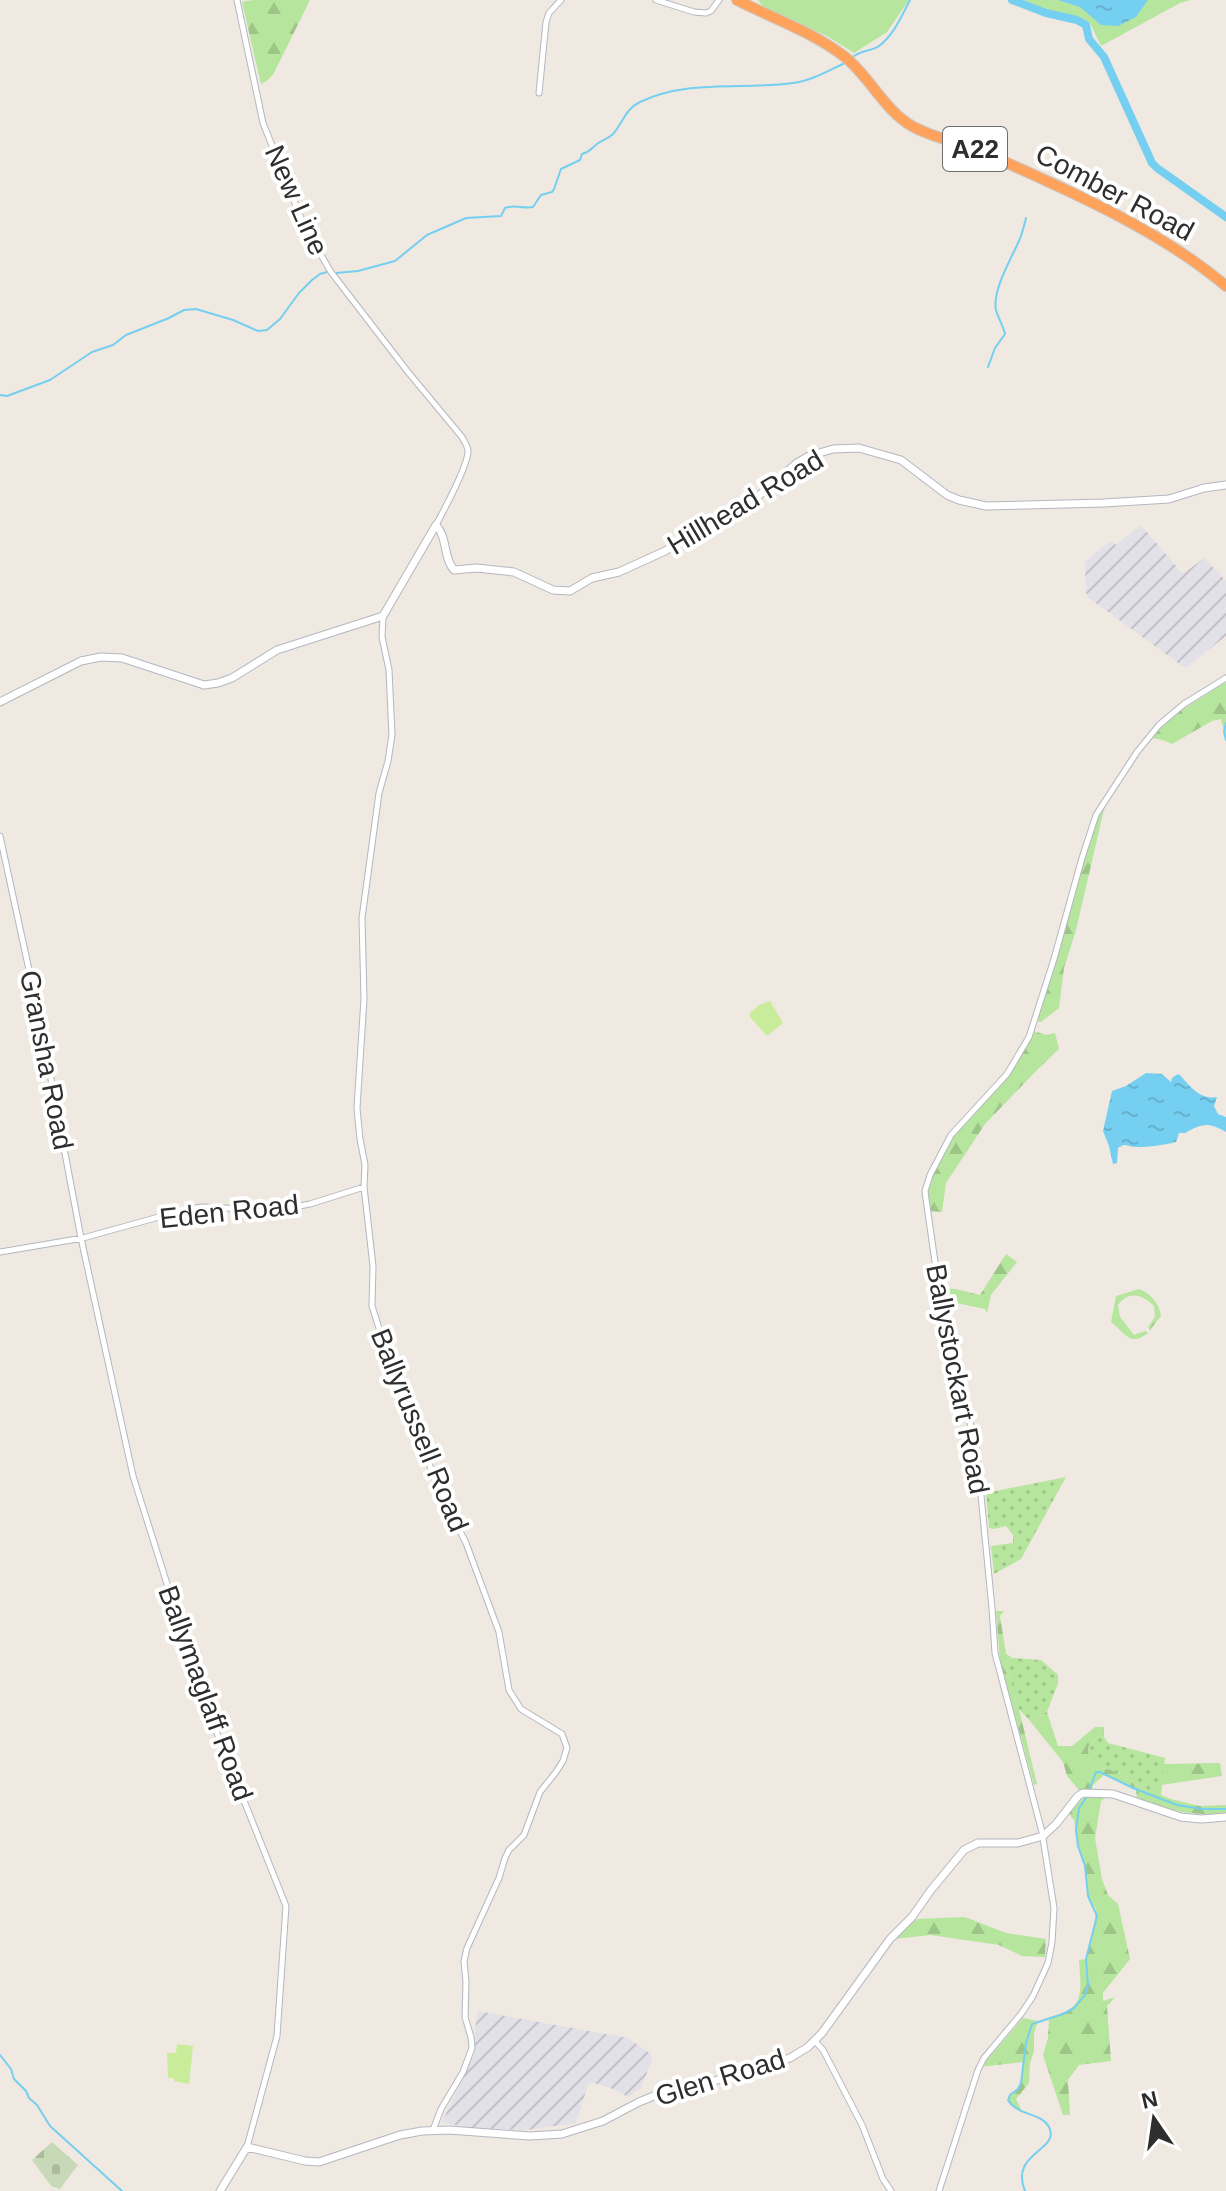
<svg xmlns="http://www.w3.org/2000/svg" width="1226" height="2191" font-family="Arial,sans-serif">
<style>
.industrial{fill:url(#industrial-furrows)}
.grass{fill:url(#grass-dots)}
.forest{fill:url(#forest-firs)}
.cemetery{fill:url(#cemetery-stones)}
.park{fill:#b6e59e}
.pitch{fill:#c9ec9a}
.water{fill:url(#water-ripples)}
.lines{fill:none;stroke-linecap:round;stroke-linejoin:round}
.stream{stroke:#75cff0;stroke-width:2}
.river{stroke:#75cff0;stroke-width:8}
.street-casing{stroke:#b4b7c1;stroke-width:7}
.secondary-casing{stroke:#b4b7c1;stroke-width:9}
.highway-casing{stroke:#c9c9c9;stroke-width:12}
.street{stroke:#fff;stroke-width:5}
.secondary{stroke:#fff;stroke-width:7}
.highway{stroke:#ffa35c;stroke-width:10}
.labels{text-anchor:middle;stroke-width:8;stroke-linejoin:round;paint-order:stroke}
.shield{fill:#fff;stroke:#6d6d6d;stroke-width:2}
.shield-label{font-size:26px;font-weight:bold;fill:#2e2e2e}
.street-label{font-size:28px;fill:#2e2e2e;stroke:#fff}
</style>
<defs>
<pattern id="industrial-furrows" width="10" height="10" patternUnits="userSpaceOnUse" patternTransform="scale(2)"><rect width="10" height="10" fill="#e3e1e8"/><path d="M-1 1l2-2M0 10L10 0M9 11l2-2" fill="none" stroke="#c3c1c7"/></pattern>
<pattern id="grass-dots" width="8" height="8" patternUnits="userSpaceOnUse" patternTransform="scale(2)"><rect width="8" height="8" fill="#b6e59e"/><path d="M2 2h.1M6 6h.1" fill="none" stroke="#9dc588" stroke-width="1.8" stroke-linecap="round"/></pattern>
<pattern id="forest-firs" width="22" height="20" patternUnits="userSpaceOnUse" patternTransform="scale(2)"><rect width="22" height="20" fill="#b6e59e"/><path d="M5 1l3.5 6h-7zM16 11l3.5 6h-7z" fill="#9dc588"/></pattern>
<pattern id="cemetery-stones" width="16" height="16" patternUnits="userSpaceOnUse" patternTransform="scale(2)"><rect width="16" height="16" fill="#c8d9b8"/><path d="M2 7V4a2 2 0 0 1 4 0v3zM10 15v-3a2 2 0 0 1 4 0v3z" fill="#acbb9e"/></pattern>
<pattern id="water-ripples" width="26" height="14" patternUnits="userSpaceOnUse" patternTransform="scale(2)"><rect width="26" height="14" fill="#75cff0"/><path d="M2 4q2-2 4 0t4 0M15 11q2-2 4 0t4 0" fill="none" stroke="#66b2ce"/></pattern>
</defs>
<rect width="100%" height="100%" fill="#efe9e1"/>
<path class="industrial" d="M1141,525L1183,574L1204,558L1226,581V636L1185,668L1089,598L1086,593L1085,561L1110,541L1116,545Z
M478,2011L628,2038L651,2054L652,2060L641,2088L628,2097L613,2089L594,2083L588,2085L576,2123L526,2130L469,2128L442,2122L474,2055L475,2029Z"/>
<path class="grass" d="M1066,1477L1021,1559L994,1574L991,1546L1013,1543V1535L1006,1526L994,1529L989,1528L986,1493Z
M1013,1658L1041,1660L1058,1675V1683L1047,1712L1030,1721L1019,1709L1005,1662Z
M1104,1737L1108,1743L1165,1758L1161,1795L1137,1785L1111,1770L1096,1767L1089,1758L1088,1747L1095,1739Z"/>
<path class="forest" d="M253,0H310L274,73L268,80L261,84L242,2Z
M1226,682V740L1221,719L1212,721L1172,744L1163,740L1151,738L1177,713Z
M1105,805L1076,930L1064,968L1059,1008L1041,1022L1036,1021L1093,828L1097,816Z
M1034,1031L1046,1035L1055,1033L1059,1049L1035,1072L985,1124L946,1183L942,1212L928,1211C919,1149 977,1117 1009,1074C1020,1060 1027,1046 1034,1031Z
M1006,1254L1017,1262L991,1295L987,1313L985,1309L947,1301L940,1303L938,1288L956,1289L980,1295Z
M1139,1289C1151,1294 1159,1303 1161,1316L1150,1330L1148,1327L1155,1317L1154,1306C1143,1295 1129,1290 1118,1305L1120,1317L1134,1335L1145,1331L1148,1333C1130,1347 1126,1334 1111,1322L1116,1296Z
M996,1611H1004L1000,1616L1006,1654L1013,1658L1005,1662L1019,1709L1037,1784L1034,1785L1000,1661Z
M1047,1712L1058,1746H1072L1095,1727H1104V1737L1095,1739L1088,1747L1089,1758L1096,1767L1111,1770L1137,1785L1171,1799L1199,1806L1226,1805V1813C1195,1817 1167,1810 1137,1800L1136,1789L1104,1775L1093,1785L1092,1791L1079,1790L1067,1776L1063,1762L1030,1721Z
M1220,1763L1222,1776L1161,1785L1164,1764Z
M1109,1795L1101,1801L1095,1838L1102,1879L1108,1895L1118,1904L1130,1959L1103,1993V2001L1115,1997L1107,2006L1111,2061L1079,2065L1068,2080L1070,2115H1063L1043,2055L1048,2038L1049,2017C1086,2009 1081,1993 1079,1960L1086,1959L1094,1930L1096,1909L1088,1896L1085,1866L1078,1846L1074,1820L1068,1813L1084,1797Z
M965,1917L1006,1933L1046,1939L1045,1957L1022,1956L999,1945L930,1935L893,1939L917,1919Z
M1023,2018L1038,2021L1034,2033V2051L1030,2063L1029,2083L1016,2099L1023,2113L1011,2106L1008,2100C1011,2094 1017,2092 1020,2086C1023,2079 1022,2069 1023,2062L981,2067Z"/>
<path class="cemetery" d="M52,2142L78,2165L60,2189L51,2186L32,2160Z"/>
<path class="park" d="M758,0H909L887,32L854,53L827,36L764,8Z
M1023,0H1191L1180,3L1101,46L1090,23L1084,19L1047,10Z"/>
<path class="pitch" d="M770,1001L783,1023L767,1036L750,1017V1013L759,1005Z
M177,2044L193,2046L189,2084L174,2081V2078H168L167,2053H176Z"/>
<path class="water" d="M1058,0H1148L1136,17L1118,26L1101,25L1080,7Z
M1146,1073L1162,1074L1171,1082L1172,1078L1178,1074L1180,1075C1190,1087 1201,1100 1217,1097L1214,1106L1218,1114L1226,1117V1132C1208,1121 1201,1124 1185,1133H1179L1176,1142C1169,1144 1145,1148 1136,1147C1132,1147 1128,1145 1123,1145L1118,1148L1117,1163L1113,1164L1109,1146L1103,1131L1112,1091L1126,1086Z"/>
<g class="lines">
<path class="stream" d="M854,56C862,50 872,51 879,46C894,35 902,15 910,0
M336,273L358,271L395,261L427,235L466,218L501,216L505,208C516,204 522,209 533,207L541,195L552,192L554,189L561,169L580,160L582,154C590,152 591,149 597,144C602,140 608,139 613,134C623,123 625,109 640,102C688,79 742,90 793,83C811,81 828,71 845,63
M988,367L995,348L1005,334C1003,325 998,318 996,310C992,291 1011,259 1018,243C1022,235 1024,226 1026,218
M0,395L7,396L50,380L92,352L113,345L126,335L169,318L184,310L196,309L233,320L258,331L267,330L280,319L299,293L312,280L320,274L327,272
M1226,723L1224,732L1226,740
M0,2055L11,2069L14,2079L26,2091L29,2098L37,2105L50,2126L122,2191
M1025,2191C1009,2152 1061,2151 1049,2127C1042,2113 1018,2116 1008,2100L1010,2095L1018,2089L1021,2083L1026,2043L1032,2024L1063,2014L1074,2008L1085,1995L1088,1985L1086,1959L1097,1916L1088,1896L1085,1866L1078,1846L1076,1830L1079,1808L1086,1798L1096,1772H1100L1133,1788L1177,1805L1202,1809H1226"/>
<path class="river" d="M1012,0L1046,13L1077,20L1086,25L1089,39L1104,57L1152,163L1157,168L1226,217"/>
<defs>
<path id="street" d="M237,0L263,123L305,228L331,272L408,372L462,437C464,441 467,445 468,450C469,464 444,510 436,525
M656,0L694,12L706,13L711,11L719,0
M539,93L546,22L549,13L561,0
M383,617L382,637L389,670L392,735L388,761L379,793L362,918L364,999L357,1108L360,1139L365,1165L364,1187L373,1266L372,1306L384,1344L439,1490L466,1543L499,1632L509,1690L521,1709L562,1734L567,1748L563,1761L556,1772L540,1792L524,1835L509,1850L505,1858L499,1878L467,1948L464,1961L466,1982L465,2017L471,2037L472,2048L463,2072L441,2109L433,2130
M0,836L39,1016L81,1238L133,1476L203,1698L286,1906L277,2036L247,2147
M0,1252L83,1238L184,1210L202,1207L245,1209L289,1208L310,1204L364,1187
M815,2041L823,2050L862,2125L883,2179L891,2191
M939,2191L978,2070L984,2058L1021,2014L1033,1996L1048,1963L1052,1942L1054,1908L1042,1832L995,1653L992,1608L976,1445L944,1325L926,1199L925,1191L930,1175L951,1135L1007,1074L1029,1037L1054,959L1082,858L1096,815L1137,752L1159,725L1184,704L1226,678"/>
<path id="secondary" d="M0,702L81,661L101,657L122,658L204,685L218,683L232,678L277,650L383,616L436,525C448,538 443,558 454,570L476,568L514,572L553,590L570,591L592,578L619,572L665,551L703,527L743,509L797,463L809,456L833,449L859,448L901,460L947,495L959,500L986,506L1104,503L1169,499L1204,488L1226,485
M220,2191L247,2147L305,2161L319,2162L400,2135L422,2131L449,2130L530,2136L562,2134L603,2121L639,2102L666,2091L701,2085L790,2058L808,2047L822,2033L890,1939L912,1917L931,1890L964,1850L978,1843H1018L1043,1836L1056,1824L1078,1796L1083,1793L1113,1794L1181,1817L1201,1819L1226,1817"/>
<path id="highway" d="M737,0C772,18 813,32 845,57C870,77 884,110 912,126C935,139 963,143 987,154C1066,189 1160,230 1226,286"/>
</defs>
<use href="#street" class="street-casing"/>
<use href="#secondary" class="secondary-casing"/>
<use href="#highway" class="highway-casing"/>
<use href="#street" class="street"/>
<use href="#secondary" class="secondary"/>
<use href="#highway" class="highway"/>
</g>
<g class="labels">
<rect class="shield" x="943" y="127" width="64" height="44" rx="6"/>
<g class="shield-label">
<text x="975" y="158">A22</text>
</g>
<g class="street-label">
<text transform="translate(1115 192) rotate(28)" y="10">Comber Road</text>
<text transform="translate(297 200) rotate(66)" y="10">New Line</text>
<text transform="translate(745 502) rotate(-31)" y="10">Hillhead Road</text>
<text transform="translate(47 1060) rotate(79)" y="10">Gransha Road</text>
<text transform="translate(229 1211) rotate(-6)" y="10">Eden Road</text>
<text transform="translate(958 1379) rotate(79)" y="10">Ballystockart Road</text>
<text transform="translate(420 1430) rotate(68)" y="10">Ballyrussell Road</text>
<text transform="translate(206 1693) rotate(70)" y="10">Ballymaglaff Road</text>
<text transform="translate(720 2077) rotate(-17)" y="10">Glen Road</text>
</g>
</g>
<g transform="translate(1154 2119) rotate(347)" stroke="#ffffff" stroke-width="6" paint-order="stroke">
<path d="M0-6L14 30L0 20L-14 30Z" fill="#2e2e2e"/>
<text y="-12" font-size="22" font-weight="bold" text-anchor="middle" fill="#2e2e2e">N</text>
</g>
</svg>
